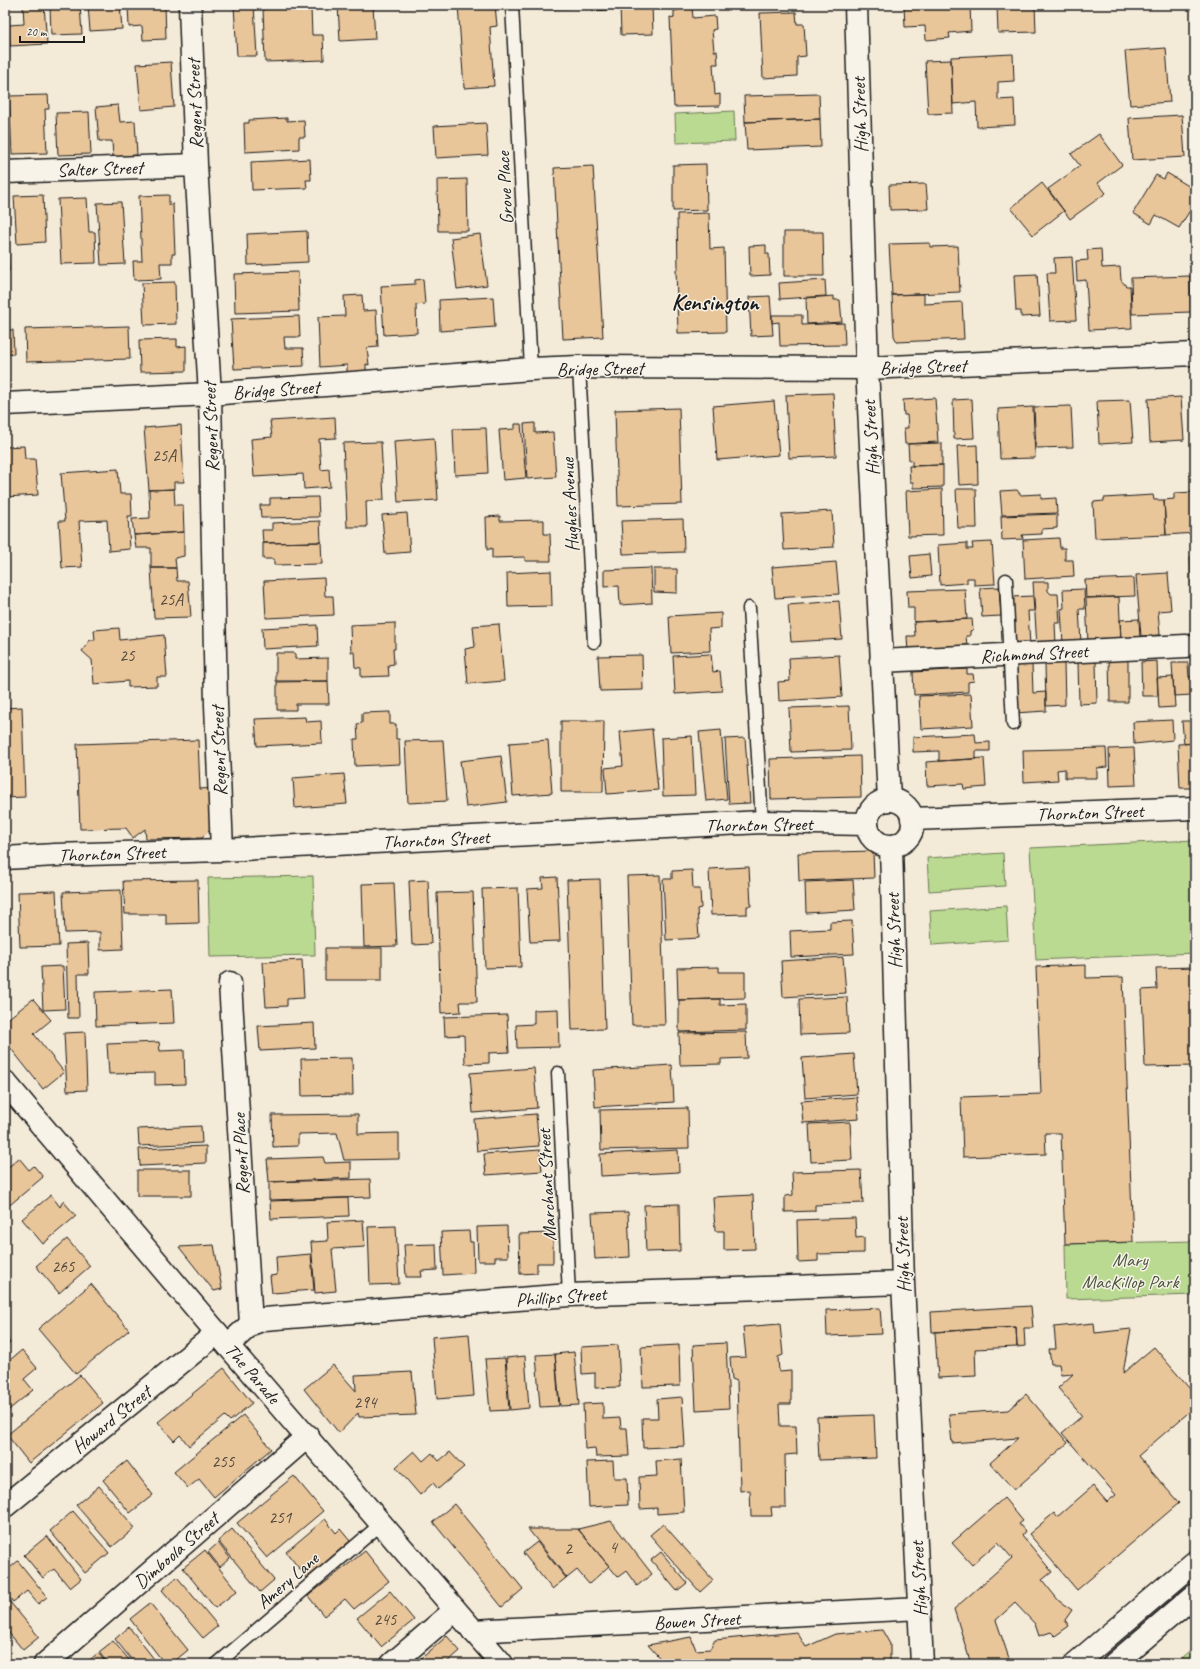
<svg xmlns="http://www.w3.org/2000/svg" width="1200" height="1669" font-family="Caveat,sans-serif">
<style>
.green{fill:#bad991;stroke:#6b7a56}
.building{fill:#e9c59a;stroke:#1c1c1c}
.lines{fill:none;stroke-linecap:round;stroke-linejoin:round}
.service-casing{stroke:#1c1c1c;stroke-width:15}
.minor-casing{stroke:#1c1c1c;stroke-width:25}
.secondary-casing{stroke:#1c1c1c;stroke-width:25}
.trunk-casing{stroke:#1c1c1c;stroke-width:25}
.service{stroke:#f7f3e8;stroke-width:12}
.minor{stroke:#f7f3e8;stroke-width:22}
.secondary{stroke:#f7f3e8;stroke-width:22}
.trunk{stroke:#f7f3e8;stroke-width:22}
.labels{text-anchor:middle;stroke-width:3;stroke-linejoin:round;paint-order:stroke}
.number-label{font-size:17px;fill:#4f463c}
.street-label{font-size:19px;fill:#1c1c1c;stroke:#f7f3e8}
.park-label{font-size:19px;fill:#4b553f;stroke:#f7f3e8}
.district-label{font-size:23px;font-weight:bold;fill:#1c1c1c;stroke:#f7f3e8}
</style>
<rect width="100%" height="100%" fill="#f4ead8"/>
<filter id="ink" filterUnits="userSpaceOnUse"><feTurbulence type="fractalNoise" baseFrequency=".025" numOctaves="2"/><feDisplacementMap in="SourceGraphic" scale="8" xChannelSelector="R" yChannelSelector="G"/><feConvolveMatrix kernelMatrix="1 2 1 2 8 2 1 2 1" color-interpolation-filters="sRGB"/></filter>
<g filter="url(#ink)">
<path class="green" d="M734,111L735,141L676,143L675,114Z
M1190,557H1195V637H1193Z
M1195,840V953L1036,960L1030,848Z
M1003,853L1005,886L929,891L927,858Z
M313,876L315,955L210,957L208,878Z
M1006,906L1008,940L932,945L930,911Z
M1195,1241V1295L1066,1299L1065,1244Z
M1195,1647V1664H1186L1181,1659Z"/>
<path class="building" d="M23,5H44L47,44L10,46L9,25L24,24Z
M50,5H80L82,34L51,35Z
M88,5H120L122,29L90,31Z
M128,5H165L166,39L143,40L142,26L129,27Z
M234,5H254L257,56H237Z
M338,5H373L375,39L340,41Z
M458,5H495L497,26L490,27L494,86L464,88Z
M542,5H568L569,8L547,9Z
M583,5H608V10L593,11V7L586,8Z
M620,5H652L653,34L621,35Z
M744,5H807V6L744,9Z
M904,5H970L971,31L949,33L950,38L926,40L925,26L905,27Z
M997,5H1035L1036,32L998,33Z
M692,7L693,18L715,16L716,29L712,30L714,51H717L718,64H713L715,95L720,94V106L674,107L670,17L674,18V11Z
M311,8L312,35H323L324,60L265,62L263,9Z
M796,12L797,24H804L806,56L797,57V76L763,78L760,13Z
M1166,48L1170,102L1130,105L1125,51Z
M1013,54L1014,81L998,82V100L1014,99L1015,125L977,127L976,102L953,104L951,57Z
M951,60L953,113L928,114L925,61Z
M171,62L174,107L141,110L137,64Z
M819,94L820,119L745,122L744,96Z
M48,95L49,109H45L47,153L12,154L9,96Z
M118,105L120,122L135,121L137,155L113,157L112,141H99L96,107Z
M89,112L91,154L58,155L56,113Z
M1182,115L1185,157L1132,160L1129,118Z
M287,118V121L304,120L305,137H299V149L245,152L244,123H249V120Z
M820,119L821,147L747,150L745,122Z
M486,123L488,155L436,158L434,126Z
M1099,134L1122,165L1098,183L1106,193L1070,219L1048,189L1080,166L1071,154Z
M310,159L311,180H306L307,188L252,190L251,162Z
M706,164L707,210L673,211V165Z
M593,166L603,337L563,339L554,168Z
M1167,173L1192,188L1195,183V215L1189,212L1179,228L1156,215L1151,224L1133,213L1156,175L1164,179Z
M467,179L468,231H438L437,180Z
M1042,183L1064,211L1033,235L1011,208Z
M926,184L928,209L890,210L889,185Z
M43,195L45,242L17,244L14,196Z
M169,195V205L173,204L175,254H172V263H160L161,279L134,280L133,261H142L139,196Z
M87,198L89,232H95L96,263L61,264L58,199Z
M121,202L125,264L101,265L97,203Z
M709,213L710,249L724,248L726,332L678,333L676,269H678L677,214Z
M307,231L308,262L248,265L247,234Z
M784,232H823L824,276H784Z
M5,233H7L9,271H5Z
M480,234L487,285L457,289L451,238Z
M930,243V247L958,246L960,292L892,295L889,244Z
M766,245V254H769L770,275L750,276L749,246Z
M1101,249L1102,268L1120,267L1121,280L1126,286H1130L1132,328L1089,330L1086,280L1077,281L1076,261L1088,260L1087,250Z
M1072,257L1076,320L1050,321L1047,273H1055L1054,258Z
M298,272L299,311L235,313L234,274Z
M1037,274L1040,316L1021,317V311H1016L1014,275Z
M1193,275H1195V300H1194Z
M1190,276L1191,312L1132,314L1131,278Z
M423,279L425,304L416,305L417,333L384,335L381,286L415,284V280Z
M825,280L826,296L780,299L779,283Z
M175,282L176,324L144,325L142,283Z
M924,294V304L962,302L964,339L897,342L894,336L892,295Z
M362,295L363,311L376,310L378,347L367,348L369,365L366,364V374L347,375V365L320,367L318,317L345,316L344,296Z
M770,296L773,335L751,336L749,297Z
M834,296V300H840L842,322L807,324L806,298Z
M493,297L495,327L440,331L439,300Z
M5,302H6L8,330H13L14,354H5Z
M772,315H802V325L844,323L845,345L780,346L779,322L772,323Z
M299,316L300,337H284L285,348H303L304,366L234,369L231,319Z
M129,326L130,359L26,362L25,329Z
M177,339V347L186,346V371L140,372L139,340Z
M833,393L836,456L789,458L786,395Z
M1181,397L1184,440L1150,442L1148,399Z
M935,398L938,442L905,444L904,428H908L907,415H904L903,400Z
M972,399L974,438L954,439L953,400Z
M1130,400L1133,442L1099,444L1097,401Z
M774,401L779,455L717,460L713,406Z
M1071,406L1073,447L1036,448L1034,407Z
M1033,407L1035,458L1000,459L998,409Z
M679,408L682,504L618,506L615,410Z
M335,417L336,438L319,439L321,470L329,469L330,487L304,489L303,474L254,477L251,439L272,437L270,421Z
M535,423V433L553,432L556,477L527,479L524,424Z
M515,424H521L526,478L503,480L499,430L515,429Z
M181,425L184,482H174V489L149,490L144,428Z
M486,428L488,473L455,475L453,429Z
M434,438L438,500L398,502L394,441Z
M381,442L384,500L366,501L367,527H347L343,443Z
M942,443V465L912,466V460H909L908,444Z
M977,445L978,484L959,485L957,446Z
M24,446L25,459H35L38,495L5,497V447Z
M943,465V487L913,488V482H910L909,466Z
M118,469L120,494H131L132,516H128L130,549L109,551L107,520L79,521L82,567L62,568L59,521H65L61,473Z
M174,489L175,505H183L184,532L134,535L132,519L150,518L149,490Z
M942,489L943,535L908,536L906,491Z
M956,489H976L977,528H958Z
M1017,490L1021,495L1041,494V499L1056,498L1057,513L1002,515L1000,491Z
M1195,492V533L1166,535L1164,500L1174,499V493Z
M1153,495L1154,500H1164L1166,535L1095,538L1093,502L1104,501V498Z
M318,497L319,517L261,518L260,505H270V498Z
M832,511L834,547L784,550L782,514Z
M407,513L410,552L385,554L382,515Z
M1057,514V528L1042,529V534L1022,535L1023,539L1002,540L1001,516Z
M500,516V521L544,520V534H550L551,561H525V557L492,558V548L487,550L486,517Z
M683,519L684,552L623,554L621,521Z
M320,521L321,542L263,543L262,530H272V523Z
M184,532V556L175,558L176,568H151V548H136L134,535Z
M1059,538L1060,548H1065V560H1073L1074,576L1025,579L1023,540Z
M321,542L322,564L274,565V559H263V543Z
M992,542L995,584L974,585V578H967V583L940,585L938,545L967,543V549H973L972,543Z
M929,554L931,576L912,578L910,556Z
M836,562L839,594L775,598L772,567Z
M151,568H176L177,581H188L191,617L154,618Z
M651,568L652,603L620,605L619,586L604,587V570Z
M654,569H677V593L654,592Z
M551,571L552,606L508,607L507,573Z
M1168,573L1171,610L1158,611L1160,635L1141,636L1136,575Z
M324,578L325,596H333L334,615L266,618L264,581Z
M1134,578L1135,596L1086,598L1085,580Z
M1033,582H1048V591L1051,594H1058L1060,623H1055L1056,646L1037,647Z
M999,587L1001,616L982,617L980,588Z
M965,589L967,619L914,622V608H908L907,591Z
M1084,589L1085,609H1079L1081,643L1063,644L1061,609L1064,608L1063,590Z
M1033,596L1034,611H1028L1030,646L1013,647L1011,597Z
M1119,597L1121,641L1088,643L1086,598Z
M839,601L842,639L791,642L788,605Z
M721,613V628L709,629L710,651L671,653L669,616Z
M972,619L973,630L970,631V636H966L967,645L945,646L946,651L908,653L907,636H915L914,622Z
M1139,619L1140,640L1121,641L1120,620Z
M395,623V649H393L394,664L388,665L389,676L361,677V668L355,667L354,652H351L350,625Z
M499,624L504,681L468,684L465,649L475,647L473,626Z
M317,625L318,646L263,649L262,628Z
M119,628L120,640L164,635L167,677H157V686L128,687V681L94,684L92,660L82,651L90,640H95L94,630Z
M276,653H295V659L328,658V681H276Z
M711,654L713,672L720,671L722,691L675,694L673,656Z
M642,655L643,690L600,691L598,656Z
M839,655L842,697L779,701L778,682L790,681L789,658Z
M1109,660H1128V702H1110Z
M1157,661L1158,696H1142L1141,662Z
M1078,662H1096L1097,703L1079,704Z
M1064,663L1065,705L1046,706L1045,664Z
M1172,663H1188L1189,677H1193V695L1174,696Z
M1032,664L1033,693L1046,692V711L1015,713L1012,665Z
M967,669V674H973L974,681L968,682V692L914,695L913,672Z
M1173,677L1175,707L1159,708L1157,678Z
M328,681L329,704H296V710H277V682Z
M971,694L973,726L921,729L919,696Z
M849,706L851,750L791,752L789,708Z
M22,707L25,797L5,798V708Z
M390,712V724H396V739H399L400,764L355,766L354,739H358L357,724L362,723V713Z
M305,717L306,722L321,721L322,743L257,746L255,719Z
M1172,720L1173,740L1134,744L1133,722Z
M561,721H604L603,792H561Z
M1182,721H1195V743L1184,744Z
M652,729L658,790L607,794L605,768L623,766L620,732Z
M721,730L727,799L706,801L699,732Z
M975,734L976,743L990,742V751H976V759L939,761V751L913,752V737Z
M692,736L695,795L663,796L661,738Z
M745,738L750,803L729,804L725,739Z
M198,740L200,789L215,788L217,823L202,838L146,839L145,829L133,838L126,828L80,829L77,744Z
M443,740L447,801L408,803L405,741Z
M548,740L552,793L513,796L509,743Z
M1195,743V788H1180L1178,744Z
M1106,748L1107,767L1097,768V778H1065V769L1057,770L1058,780L1024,782L1023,750Z
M1134,748L1136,785L1110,786L1109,749Z
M501,756L507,802L466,807L460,761Z
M860,756L861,797L771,799L770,759Z
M984,758L986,787L964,789L963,784L927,786L926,762Z
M344,774L347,804L295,808L293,778Z
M873,851L874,878L799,881L798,853Z
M749,867L751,906H747V914L711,915L709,869Z
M692,870L693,889H700L701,908L697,909L699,938L666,940L663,879H672V871Z
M660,875L665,1025H632L627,876Z
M557,877L560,941L530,942L527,889L543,888L542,878Z
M600,879L605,1029L572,1030L567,880Z
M198,880L199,923L166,924V914H125L123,881Z
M428,880L431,944L412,945L409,881Z
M853,880L855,910L806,913L805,882Z
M394,883L397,946L364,947L362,884Z
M518,888L521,967L485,968L482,889Z
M121,890L123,949L100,950V932L65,933L63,892Z
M56,891L59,946L20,947L18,892Z
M473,892L477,1002H460L461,1012L441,1013L437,893Z
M852,921L854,954L791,957L790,931L830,929V922Z
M88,943L89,974H78L79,1018H68L66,944Z
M325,948H382V980H325Z
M843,957L846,993L783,997L781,961Z
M302,960L304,998L287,999V1006L266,1007L263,962Z
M1086,965V978L1123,977L1133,1242L1065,1244L1061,1133H1045L1046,1154L963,1157L961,1097L1041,1094L1036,967Z
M63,966L65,1009L43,1010L41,967Z
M719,967V972H745V998L678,1000L677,968Z
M1195,967V1066L1145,1067L1142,990L1157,989L1156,968Z
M172,989L174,1023L96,1026L95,992Z
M847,997L849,1033L800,1035L799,999Z
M33,999L51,1020L34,1034L64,1072L43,1089L5,1041V1021Z
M720,999V1005L746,1004V1030L679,1032V1000Z
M558,1009L559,1047L517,1048L516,1025L534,1024V1010Z
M507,1015L509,1052L489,1053V1063L465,1064L464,1035L445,1036L444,1017Z
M314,1023L315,1048L260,1051L258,1026Z
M85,1032L87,1090L67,1091L64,1033Z
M746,1032L747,1058L721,1059V1064L680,1065L679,1033Z
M159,1042L160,1051L184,1050L185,1084L155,1085V1073L109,1074L107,1044Z
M854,1054L857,1094L805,1098L802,1058Z
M352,1058L353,1095L302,1096L301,1059Z
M672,1065L674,1102L595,1107L593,1070Z
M534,1068L537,1108L473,1113L470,1073Z
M857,1097L859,1119L803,1123L801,1101Z
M688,1108L689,1148L601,1150L600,1110Z
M358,1114V1134L399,1133V1159L344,1160L337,1133L298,1134V1146L273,1147L272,1115Z
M536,1114L539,1146L477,1151L474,1119Z
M850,1122L852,1160L811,1162L809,1124Z
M201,1126L202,1143L139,1146L138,1129Z
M206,1146V1163L140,1166L139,1149Z
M540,1150L542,1171L486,1175L484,1154Z
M678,1150L679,1172L601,1176L600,1154Z
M323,1157L325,1163L351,1162V1178L269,1182L267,1159Z
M19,1158L29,1170L34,1166L43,1177L5,1209V1170Z
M137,1170H191V1196H137Z
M861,1170L863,1203L815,1205V1211L785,1212V1196L793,1195L792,1172Z
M370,1179L371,1197L269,1200V1182Z
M51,1195L60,1207L63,1201L76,1216L43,1244L22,1219Z
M753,1195L755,1249L724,1250V1231H715L713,1197Z
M348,1198L349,1216L271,1219L270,1201Z
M679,1204L680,1251L646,1252L644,1205Z
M628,1212L630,1257L595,1259L592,1213Z
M855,1218L856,1238L864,1237V1253L818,1254V1261L798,1262L797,1220Z
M363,1220L365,1247L332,1249L336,1291L315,1293L311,1242L328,1241L327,1222Z
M396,1226L399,1284L370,1285L368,1227Z
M507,1226L508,1257H495V1261H478L477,1227Z
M469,1231L470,1242H473L474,1273L443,1275L441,1232Z
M553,1233V1263H537V1273L520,1274L519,1234Z
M67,1239L90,1266L59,1293L36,1266Z
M436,1244L437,1270L421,1271L422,1277H406L404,1245Z
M214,1245L222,1289L214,1291L179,1247Z
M311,1254L314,1290L272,1293L270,1276L277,1275L276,1257Z
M91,1284L129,1330L76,1374L38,1329Z
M1031,1306L1033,1328H1024L1025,1346L1017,1347L1016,1327L932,1332L931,1312Z
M880,1308L882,1334L827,1336L826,1310Z
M1094,1323L1095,1333L1131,1329L1123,1373L1154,1347L1195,1395V1407L1138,1456L1179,1503L1077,1590L1029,1534L1054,1513L1057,1517L1093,1486L1107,1502L1116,1495L1062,1433L1082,1416L1058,1388L1073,1374L1061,1375L1059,1364H1051L1049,1349H1056L1054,1327Z
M780,1324L783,1355L778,1357L779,1372L791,1371V1404H779L780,1426H796L797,1454L785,1455L786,1507H771L772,1516H751L750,1490L740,1491L737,1381L732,1379L730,1358L746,1357L743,1327Z
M1016,1327L1017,1347L975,1349L976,1376L938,1378L935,1332Z
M469,1334L474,1396L437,1399L432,1337Z
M5,1336L10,1343L5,1347Z
M726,1343L729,1408L696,1410L693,1345Z
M618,1345L620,1387L595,1388V1373L582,1374L581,1347Z
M679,1345L680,1386L643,1387L641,1347Z
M22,1350L37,1368L24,1379L33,1390L5,1413V1364Z
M574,1352L579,1405L560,1406L555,1354Z
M555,1354L559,1406L540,1407L536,1355Z
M525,1356L529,1408L510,1410L506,1358Z
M505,1358L509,1410L490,1411L485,1359Z
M333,1365L356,1391L355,1375L412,1372L416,1415L359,1417L358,1413L339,1433L304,1389Z
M224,1368L252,1403L230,1421L225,1416L189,1446L180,1435L174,1441L158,1422Z
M80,1375L103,1403L29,1463L7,1435Z
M1026,1394L1068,1443L1014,1490L990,1463L1018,1438L952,1443L949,1414L1008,1410Z
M682,1397L685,1446L643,1448L642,1418H658L657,1399Z
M603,1403V1419L620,1418L621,1428H627L629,1456L596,1457L595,1448L585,1449L583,1404Z
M243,1415L271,1449L214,1497L199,1479L188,1488L174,1472Z
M874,1415L876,1458L819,1460L817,1417Z
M414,1451L423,1461L432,1453L439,1461L450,1452L464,1467L438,1489L433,1483L420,1495L396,1467Z
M681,1459L684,1512L657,1514V1508L640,1509L639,1477L657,1476L656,1461Z
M127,1461L153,1495L130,1513L103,1480Z
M613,1461L614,1478H627L628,1505L589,1507L587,1462Z
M294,1476L323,1511L267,1558L237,1523Z
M99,1486L135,1528L112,1547L76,1505Z
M1004,1498L1023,1521L1019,1524L1025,1531L1022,1535L1052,1572L1042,1580L1059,1601L1072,1610L1065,1620L1069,1626L1055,1636L1051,1632L1039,1636L1035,1624L1015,1603L996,1620L1011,1664H971L954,1609L1012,1558L998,1542L972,1565L952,1543Z
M454,1504L523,1589L502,1607L433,1522Z
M73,1511L109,1553L85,1573L50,1531Z
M325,1519L336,1533L340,1529L350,1541L307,1578L286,1552Z
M611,1521L652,1574L637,1586L626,1571L618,1577L578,1529Z
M663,1524L713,1580L700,1592L650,1535Z
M232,1529L274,1580L260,1592L218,1541Z
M528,1529H578L609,1566L589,1584L577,1570L567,1578Z
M47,1536L81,1579L70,1588L54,1569L43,1578L24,1555Z
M537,1542L566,1578L552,1589L523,1553Z
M218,1543L230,1558L220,1567L208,1552Z
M205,1550L237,1591L215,1608L183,1568Z
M365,1551L389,1581L354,1609L345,1599L324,1616L308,1596Z
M661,1552L687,1583L677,1591L651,1560Z
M18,1561L47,1597L38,1604L27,1591L13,1602L5,1592V1572Z
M177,1577L218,1626L203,1638L162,1590Z
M390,1591L414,1620L381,1647L357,1618Z
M5,1596L39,1637L23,1650L5,1628Z
M150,1603L188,1650L171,1664H165L130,1619Z
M129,1627L158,1664H135L115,1639Z
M882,1630L890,1644V1664H665L648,1645L691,1637L696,1650L710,1649L715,1640L797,1632L806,1647L835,1634Z
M447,1636L460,1651L445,1664H415Z
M113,1641L131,1662L128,1664H108L99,1652Z
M98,1653L107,1664H85Z"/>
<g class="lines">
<defs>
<path id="service" d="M512,5L531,369
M579,367L594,642
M1006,580L1013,724
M749,608L762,822
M558,1073L569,1295
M217,1664L381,1524"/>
<path id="minor" d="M190,5L196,165L210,394L216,705L222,850
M856,5L867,368L889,800
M5,172L196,165
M5,404L210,394L531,369L579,367L867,368L1195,354
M881,661L1186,646
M867 823a23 23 0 1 1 46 0a23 23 0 1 1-46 0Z
M912,819L1195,808
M891,846L903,1283L922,1664
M5,858L55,855L222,850L762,822L866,824
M230,983L251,1324
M228,1345L251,1324L264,1319L569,1295L903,1283
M5,1506L217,1333
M473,1631L920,1608
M45,1664L308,1436
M392,1664L455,1610"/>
<path id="secondary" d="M5,1082L217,1333L502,1664"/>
<path id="trunk" d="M1075,1664L1195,1562
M1114,1664L1195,1595"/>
</defs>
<use href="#service" class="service-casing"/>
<use href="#minor" class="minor-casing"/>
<use href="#secondary" class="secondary-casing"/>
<use href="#trunk" class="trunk-casing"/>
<use href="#service" class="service"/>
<use href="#minor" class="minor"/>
<use href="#secondary" class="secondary"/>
<use href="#trunk" class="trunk"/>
</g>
</g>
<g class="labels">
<g class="number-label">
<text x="164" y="461">25A</text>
<text x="171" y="605">25A</text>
<text x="127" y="661">25</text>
<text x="63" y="1272">265</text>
<text x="365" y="1408">294</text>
<text x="223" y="1467">255</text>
<text x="280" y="1523">251</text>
<text x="613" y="1553">4</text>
<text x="568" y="1554">2</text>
<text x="385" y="1625">245</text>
</g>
<g class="street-label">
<text transform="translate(194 104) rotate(-92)" y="7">Regent Street</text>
<text transform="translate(859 115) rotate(-92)" y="7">High Street</text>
<text transform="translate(100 168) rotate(-2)" y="7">Salter Street</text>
<text transform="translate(504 188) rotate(-93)" y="7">Grove Place</text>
<text transform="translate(923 366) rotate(-2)" y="7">Bridge Street</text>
<text transform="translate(600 368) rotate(-1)" y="7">Bridge Street</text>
<text transform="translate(276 389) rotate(-4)" y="7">Bridge Street</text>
<text transform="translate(210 427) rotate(-92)" y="7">Regent Street</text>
<text transform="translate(870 438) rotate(-93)" y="7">High Street</text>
<text transform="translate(569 505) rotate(-93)" y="7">Hughes Avenue</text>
<text transform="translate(1034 653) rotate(-3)" y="7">Richmond Street</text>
<text transform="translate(218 751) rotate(-92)" y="7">Regent Street</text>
<text transform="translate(1090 812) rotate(-2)" y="7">Thornton Street</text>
<text transform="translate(759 824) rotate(-1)" y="7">Thornton Street</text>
<text transform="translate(436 839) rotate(-3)" y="7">Thornton Street</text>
<text transform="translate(112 853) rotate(-2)" y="7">Thornton Street</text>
<text transform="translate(893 931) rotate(-92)" y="7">High Street</text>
<text transform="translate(240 1154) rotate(-93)" y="7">Regent Place</text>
<text transform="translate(546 1185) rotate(-93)" y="7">Marchant Street</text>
<text transform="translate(902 1255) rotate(-92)" y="7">High Street</text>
<text transform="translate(561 1296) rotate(-4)" y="7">Phillips Street</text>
<text transform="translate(253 1373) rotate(49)" y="7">The Parade</text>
<text transform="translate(111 1419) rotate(-39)" y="7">Howard Street</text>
<text transform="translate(176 1550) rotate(-41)" y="7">Dimboola Street</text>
<text transform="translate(918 1579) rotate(-93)" y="7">High Street</text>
<text transform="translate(287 1580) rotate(-41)" y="7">Amery Lane</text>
<text transform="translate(697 1620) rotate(-3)" y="7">Bowen Street</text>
</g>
<g class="park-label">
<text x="1130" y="1266">Mary<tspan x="1130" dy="22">MacKillop Park</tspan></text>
</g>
<g class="district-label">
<text x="715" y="310">Kensington</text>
</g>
</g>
<rect width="1200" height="1669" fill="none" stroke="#f7f3e8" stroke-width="20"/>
<rect x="10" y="10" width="1180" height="1649" fill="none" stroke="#1c1c1c" stroke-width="1.5" filter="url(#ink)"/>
<path d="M20 36v6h64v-6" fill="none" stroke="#1c1c1c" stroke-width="2"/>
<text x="26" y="36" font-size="12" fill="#1c1c1c" stroke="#f7f3e8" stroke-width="3" paint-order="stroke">20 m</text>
</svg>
